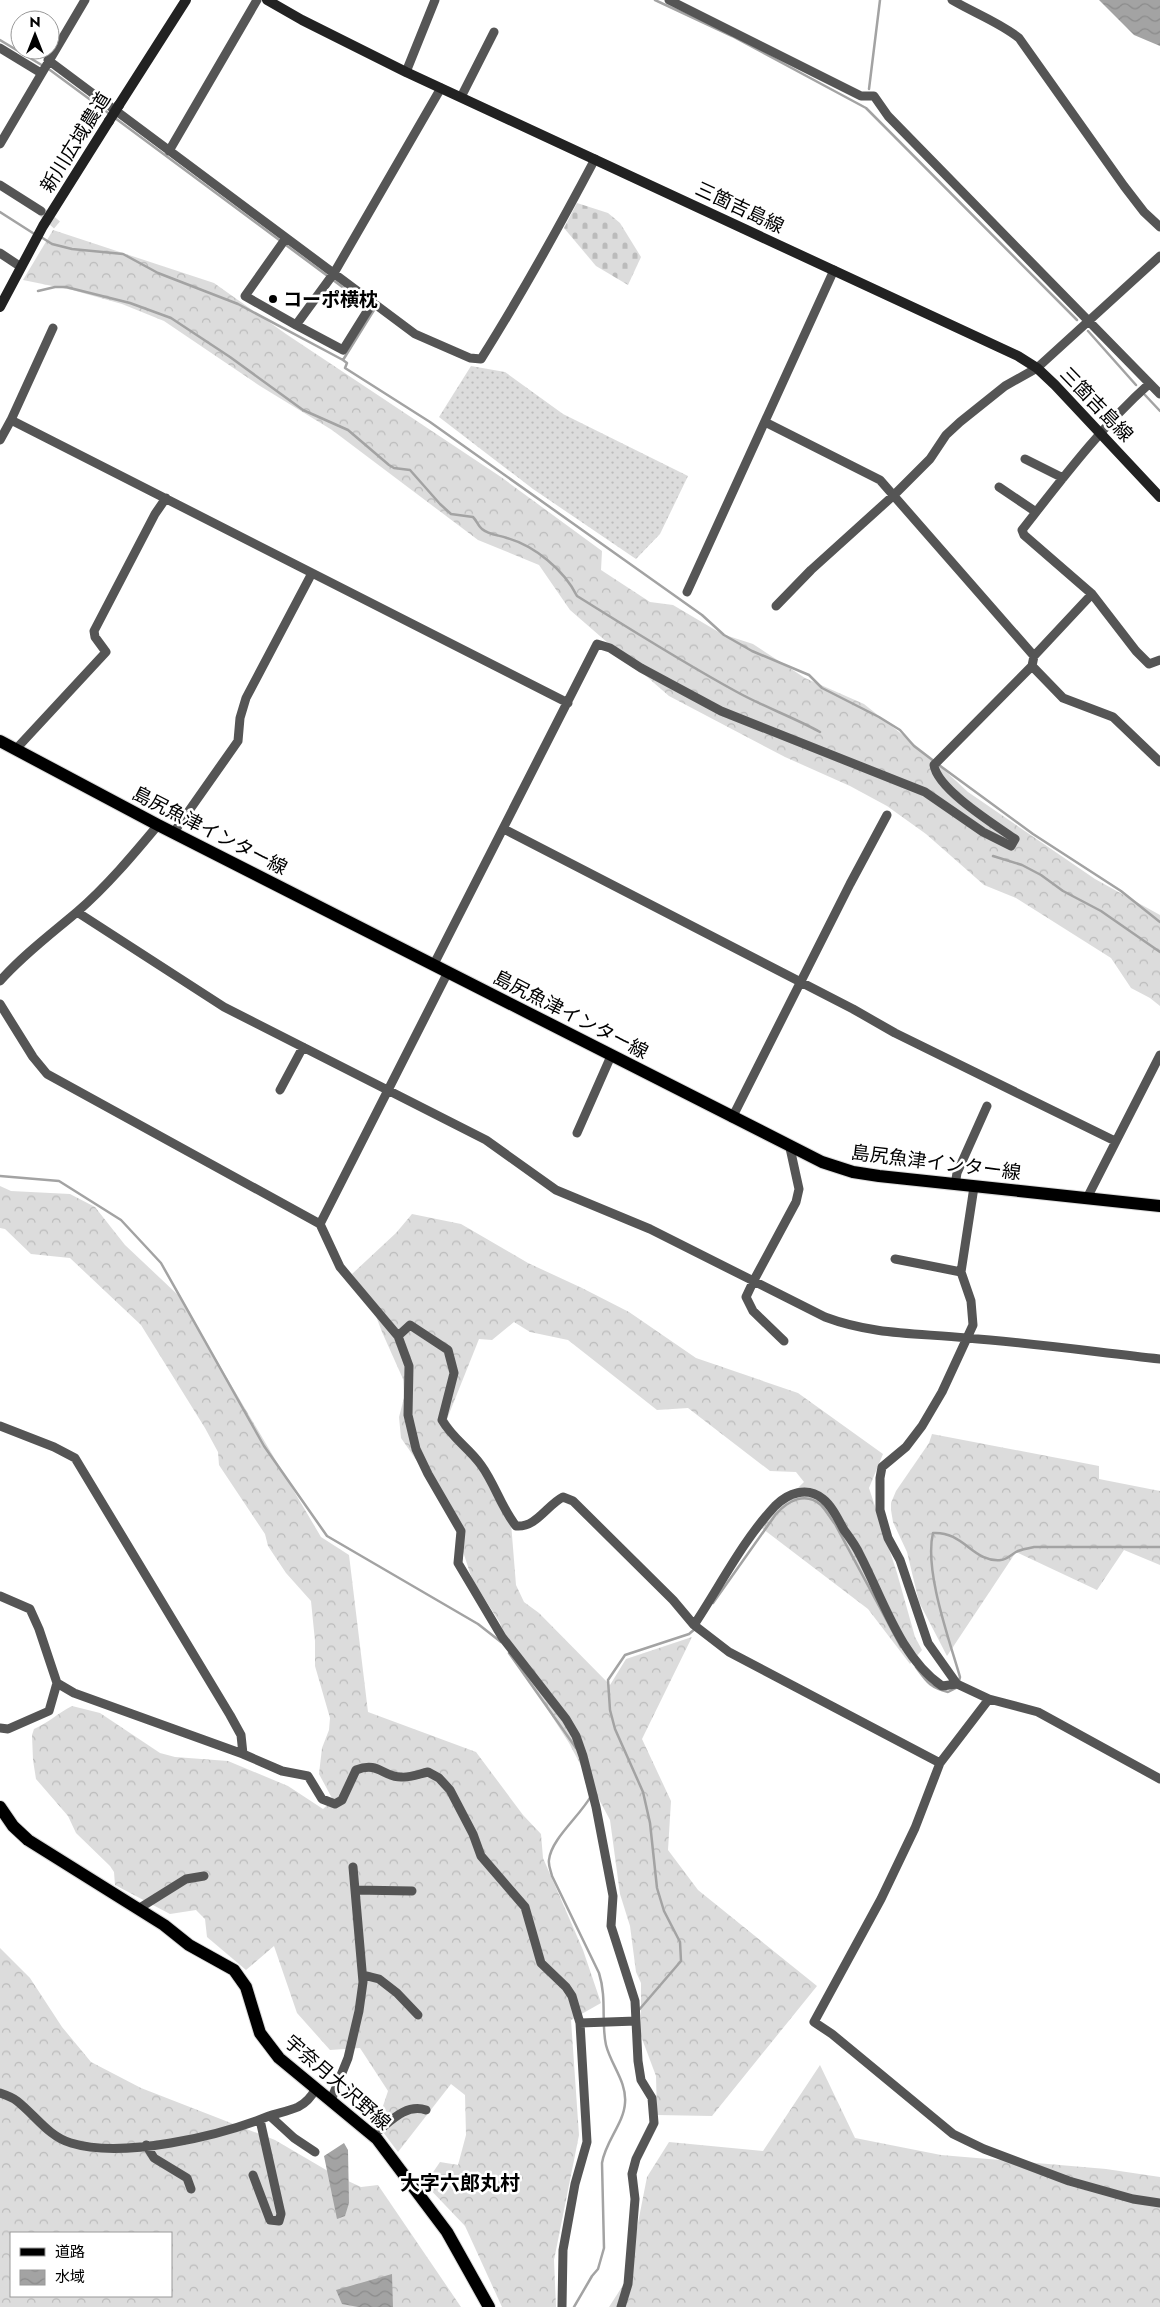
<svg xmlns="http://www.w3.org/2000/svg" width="1160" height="2307" font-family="Jost,'Noto Sans JP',sans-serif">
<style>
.grass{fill:url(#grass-dots)}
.forest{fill:url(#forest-crowns);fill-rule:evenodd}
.cemetery{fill:url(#cemetery-stones)}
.water{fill:url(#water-waves)}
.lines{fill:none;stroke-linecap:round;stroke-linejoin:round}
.stream{stroke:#a3a3a3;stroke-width:2.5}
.street-tunnel{stroke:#d9d9d9;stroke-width:9;stroke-dasharray:9 4.5;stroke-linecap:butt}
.primary-casing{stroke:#dbdbdb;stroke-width:14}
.street{stroke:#555;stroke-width:9}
.secondary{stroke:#222;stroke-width:10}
.primary{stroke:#000;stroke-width:12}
.secondary-bridge{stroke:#222;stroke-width:10}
.poi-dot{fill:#000;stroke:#fff;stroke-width:2}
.labels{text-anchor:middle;stroke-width:5;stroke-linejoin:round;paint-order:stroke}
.street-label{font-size:19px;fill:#000;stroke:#fff}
.poi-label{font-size:19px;font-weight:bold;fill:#000;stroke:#fff;text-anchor:start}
.neighbourhood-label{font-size:20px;font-weight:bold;fill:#000;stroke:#fff}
</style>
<defs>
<pattern id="grass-dots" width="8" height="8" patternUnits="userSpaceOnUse" patternTransform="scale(1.25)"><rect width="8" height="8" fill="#dcdcdc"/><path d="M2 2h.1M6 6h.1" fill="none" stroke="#bbb" stroke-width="1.8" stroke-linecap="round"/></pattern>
<pattern id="forest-crowns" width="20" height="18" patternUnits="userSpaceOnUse" patternTransform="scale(1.25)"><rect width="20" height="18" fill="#dcdcdc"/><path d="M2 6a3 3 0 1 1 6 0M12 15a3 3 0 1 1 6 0" fill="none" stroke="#bbb"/></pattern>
<pattern id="cemetery-stones" width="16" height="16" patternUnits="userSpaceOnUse" patternTransform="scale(1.25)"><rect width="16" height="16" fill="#dcdcdc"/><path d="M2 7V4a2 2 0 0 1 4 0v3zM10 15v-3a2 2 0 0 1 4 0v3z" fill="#bbb"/></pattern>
<pattern id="water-waves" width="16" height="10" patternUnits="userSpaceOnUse" patternTransform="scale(1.25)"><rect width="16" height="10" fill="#a3a3a3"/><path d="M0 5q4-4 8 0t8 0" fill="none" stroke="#8b8b8b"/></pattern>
</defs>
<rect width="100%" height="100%" fill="#fff"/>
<path class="grass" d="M471,366L505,372L563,414L688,476L660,534L636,559L533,489L439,417Z"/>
<path class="forest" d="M53,230L214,283L286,334L501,477L602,551L601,570L650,602L673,605L722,634L753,644L805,678L864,704L929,756L968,792L1095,879L1160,915V1006L1150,998L1131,988L1111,958L1016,898L984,885L926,834L887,806L850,786L785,757L669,696L570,610L539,565L478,540L332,430L260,386L164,321L122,304L72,290L23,280Z
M0,1186L11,1191L70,1194L95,1207L125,1245L178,1295L321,1537L349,1555L368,1712L476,1752L523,1815L541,1834L543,1858L583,1950L601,2003L571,2020L579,2135L554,2260L556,2307H502L465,2226L425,2184L440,2162L458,2165L466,2135L465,2095L451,2084L398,2152L377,2124L388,2091L360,2048L330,2050L297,2013L274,1946L246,1970L207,1937L205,1919L196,1910L170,1914L115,1885L114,1872L110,1866L76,1833L68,1816L36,1779L33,1760L32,1735L34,1729C48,1723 58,1713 72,1706L100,1713L160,1753L175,1757L228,1761L288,1786L323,1809L333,1800L319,1774L322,1748L329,1730L330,1718L315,1666V1641L311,1601L286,1573L268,1546L265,1534L219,1465L218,1452L205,1428L141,1325L70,1258L31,1254L5,1229L0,1228Z
M412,1214L461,1224L528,1263L582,1288L629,1312L696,1358L798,1393L883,1454L869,1488L897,1573L915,1637L922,1650L910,1664L868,1609L759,1526L804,1482L796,1472L770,1471L688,1408L657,1410L568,1340L530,1332L514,1322L492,1340L479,1339L447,1419L481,1468L511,1523L516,1585L524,1602L539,1613L610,1685L626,1659L692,1637L642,1739L671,1801L668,1850L698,1890L817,1986L712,2116L657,2115L656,2076L641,2036V1983L636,1972L630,1926L620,1894L610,1820L569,1743L507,1646L500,1623L472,1579L448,1506L401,1438L399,1417L404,1398L403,1379L382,1332L368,1295L352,1274L396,1233Z
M932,1434L1099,1466V1479L1160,1491V1565L1124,1550L1097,1590L1016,1552L947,1656L919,1602L907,1552L893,1522L891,1510V1503L896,1491L929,1443Z
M0,1948L30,1978L62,2027L91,2062L141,2088L275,2140L333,2174L361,2187L378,2185L461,2307H0ZM11,2233H171V2296H11Z
M820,2065L855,2138L941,2155L1106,2169L1160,2177V2307H609L627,2279L647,2177L669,2142L763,2151Z"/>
<path class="cemetery" d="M577,203L608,213L620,223L641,257L628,285L596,266L564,228Z"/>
<path class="water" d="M1099,0H1160V46L1134,35Z
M344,2143L348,2150L349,2203L345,2216L337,2219L324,2156Z
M392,2274L393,2307H358L342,2304L336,2290Z"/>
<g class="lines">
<path class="stream" d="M655,0L732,36L866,108L1077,320
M0,40L50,70L111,115
M869,89L880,0
M115,118L368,306
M0,212L36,235
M41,237L52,244L72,249L123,254L158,273L238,304L343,360L347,363L345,368L430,422L702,615L724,635L752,651L809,675L822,688L879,717L900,730L914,746L943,768L1033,834L1121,891L1160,922
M38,291L55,287H66L130,303L171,318L230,357L303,410L348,430L389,465L394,468L410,470L440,504L451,514L473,517C477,521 478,526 482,529C489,535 499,535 507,538C535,546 564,570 577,596C630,629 682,662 737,692C764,707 793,717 820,732
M1088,331L1136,385
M343,360L374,310L372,309
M1145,395L1160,411
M993,856L1022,865L1041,875L1063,891L1101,911L1160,952
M0,1176L59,1181L121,1220L161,1263L264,1446L327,1536L478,1624L501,1642
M713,1603L776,1514C788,1501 805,1491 821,1505C826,1510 830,1518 835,1524L901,1647
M509,1653L576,1748
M916,1667C927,1682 929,1687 948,1692L958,1687
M959,1681L960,1677C949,1639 924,1570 933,1533C964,1531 973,1563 1001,1560C1007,1560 1013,1553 1018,1551C1023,1549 1029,1548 1034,1547H1160
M638,2011L681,1961L680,1942L664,1911L657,1888L650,1823L643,1792L615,1729L610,1710L608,1680L625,1655L689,1634L696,1628
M574,2307L592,2276L598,2269L604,2248L602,2163C605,2142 624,2123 625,2103C627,2082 611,2065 606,2045C601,2023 607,1998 599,1973L552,1876C551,1871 548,1865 549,1860C551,1839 580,1816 591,1796"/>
<path class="street-tunnel" d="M41,211L57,225"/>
<defs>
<path id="primary" d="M0,741L158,825L822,1162L853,1172L879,1176L1160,1206
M0,1807L13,1826L28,1840L164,1925L189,1945L234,1970L246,1987L260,2033L279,2058L377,2139L447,2232L489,2307"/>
</defs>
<use href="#primary" class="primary-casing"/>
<path class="street" d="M669,0L861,96H874L888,116L1160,394
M952,0C974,13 999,22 1019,38L1124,186L1144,212L1160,227
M0,48L41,73
M48,60L415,334L470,358L481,359C522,294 559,227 595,159
M406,72L435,0
M461,97L494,32
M0,144L85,0
M169,151L257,0
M0,185L41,211
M286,238L245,296L296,325L334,273L441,88
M0,253L21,267
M296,325L343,350L373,302
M1149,384C1101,427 1062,479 1022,530L1024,535L1092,594L1136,651L1149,664L1160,660
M11,420L53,328
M765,422L880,480L1034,656
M0,440L11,420L568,703
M1025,459L1063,478
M999,487L1036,512
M687,592L834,270
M776,606L811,570L894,495L930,459L946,435L960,422L1005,386L1037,368L1160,256
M1032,666L1063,698L1113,717L1160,762
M16,749L106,652L95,637L94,631L155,514L166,498
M504,829L853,1009L895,1033L1115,1141
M174,832L238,741L240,718L246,698L312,573
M77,912L224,1007L486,1140L556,1190L650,1229L825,1317C873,1335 917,1333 967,1338C1032,1343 1096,1352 1160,1359
M434,964L597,644L610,648L641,668L721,711L925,792L983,832L1011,846L1015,839C995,825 937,789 934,765L1032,666L1034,656L1092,594
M0,981C23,955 51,934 77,912C107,886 133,855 158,825
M0,1004L33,1057L47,1074L320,1224L340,1267L398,1336L409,1366L408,1415L416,1449L428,1474L461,1531L458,1563L502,1637L566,1719L576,1736L583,1756L596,1807L613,1896L611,1926L635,2001L638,2061L641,2080L652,2098L654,2123L636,2159L632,2174L635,2199L628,2284L621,2307
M280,1090L303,1047
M732,1118L850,884L887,815
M577,1133L611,1056
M955,1185L957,1173L987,1106
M974,1187L961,1272L971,1301L973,1325L942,1392L922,1426L906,1447L882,1467L880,1478V1510L888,1538L900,1560L928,1643L957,1684L989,1699L1038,1712L1160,1779
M1087,1198L1160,1055
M320,1224L448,972
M895,1259L961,1272
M398,1336L410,1325L448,1350L454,1373L442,1420C453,1439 469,1448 481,1465C495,1484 501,1507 516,1526C536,1528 547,1505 563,1497L573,1501L673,1600L694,1625L729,1652L940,1763
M784,1341L753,1311L746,1297L754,1280L796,1202L799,1189L790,1148
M0,1426L54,1447L75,1458L230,1715L241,1735L243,1754L74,1693L57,1683
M0,1596L30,1609L39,1629L57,1683L49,1711L8,1729L0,1728
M694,1625C720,1586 743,1540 775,1506C788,1493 807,1486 823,1499C832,1506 838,1519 844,1530C850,1538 856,1546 860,1555C883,1599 900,1657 942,1686L957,1684
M989,1699L940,1763L915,1828L881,1899L814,2022L832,2034L953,2134L984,2149L1069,2181L1133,2199L1160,2203
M243,1754L282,1771L308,1776L322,1799L335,1804L342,1800L356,1770C379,1761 382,1777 401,1777C409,1778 419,1774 428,1772L439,1778L450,1790L473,1834L481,1856L525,1907L541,1963L566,1987L572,1996L580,2023L636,2021
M355,1890L412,1891
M138,1909L186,1879L204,1876
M363,1975L379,1979L397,1993L418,2015
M0,2093C6,2095 12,2097 17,2101C35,2115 49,2137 71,2143C123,2159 219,2136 269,2116C278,2113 289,2111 298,2107C306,2103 312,2096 316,2088
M331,2100L348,2058L359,2011L363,1982L353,1867
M270,2116L294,2138L315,2152
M373,2135C389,2123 405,2103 426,2110
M146,2145L154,2158L187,2178L191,2189
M253,2175L270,2220L279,2221L281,2214L260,2120
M562,2307L563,2250L575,2184L587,2142L580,2023"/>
<path class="secondary" d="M267,0L302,20L406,72L1018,356L1037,368L1055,385L1160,497
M119,105L186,0
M0,307L43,226L109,121"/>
<use href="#primary" class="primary"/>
<path class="secondary-bridge" d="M109,121L119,105"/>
</g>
<circle class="poi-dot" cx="273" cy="299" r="5"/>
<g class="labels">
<g class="street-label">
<text transform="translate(75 142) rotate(-58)" y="7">新川広域農道</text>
<text transform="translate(740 207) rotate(25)" y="7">三箇吉島線</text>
<text transform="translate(1097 404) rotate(46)" y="7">三箇吉島線</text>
<text transform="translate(210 830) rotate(27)" y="7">島尻魚津インター線</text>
<text transform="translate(571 1014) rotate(27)" y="7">島尻魚津インター線</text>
<text transform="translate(936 1162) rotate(7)" y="7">島尻魚津インター線</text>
<text transform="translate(338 2082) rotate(41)" y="7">宇奈月大沢野線</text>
</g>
<g class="poi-label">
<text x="283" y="306">コーポ横枕</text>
</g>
<g class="neighbourhood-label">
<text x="460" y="2190">大字六郎丸村</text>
</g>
</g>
<rect x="10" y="2232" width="162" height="65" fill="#ffffff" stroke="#999999"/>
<rect x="20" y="2248" width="25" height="8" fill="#000000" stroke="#999999"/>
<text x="55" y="2257" font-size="15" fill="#000000">道路</text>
<rect x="20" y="2270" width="25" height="15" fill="url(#water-waves)" stroke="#999999"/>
<text x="55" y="2282" font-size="15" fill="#000000">水域</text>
<g transform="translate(35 35)"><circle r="24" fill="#ffffff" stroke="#999999"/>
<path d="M0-4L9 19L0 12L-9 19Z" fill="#000000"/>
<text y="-8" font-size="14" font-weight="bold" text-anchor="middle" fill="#000000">N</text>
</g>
</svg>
